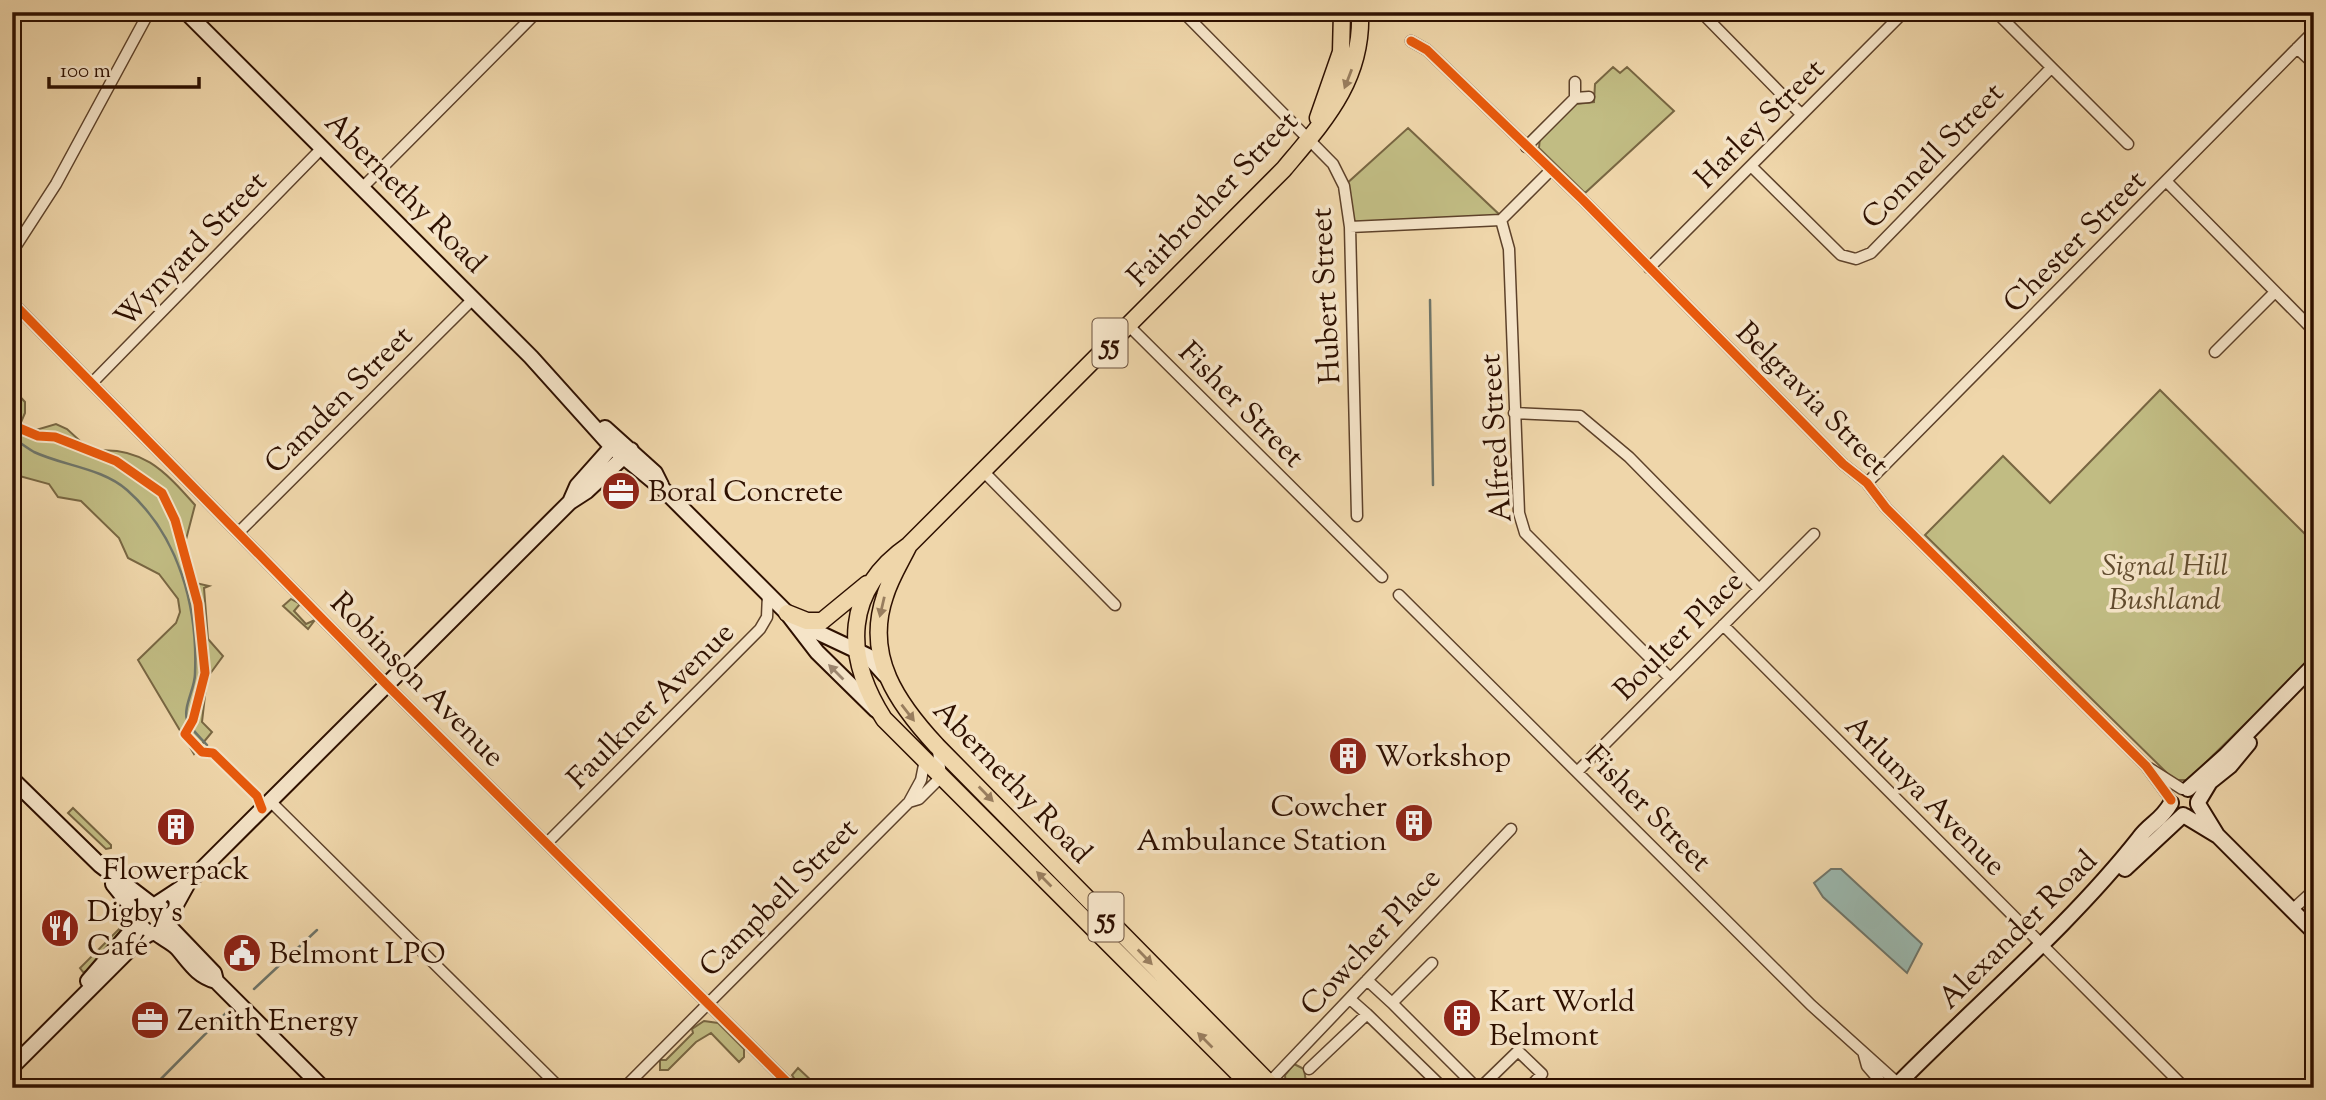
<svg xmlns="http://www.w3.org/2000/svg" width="2326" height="1100" font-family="'Sorts Mill Goudy',serif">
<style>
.green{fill:#c1bc83;stroke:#786642;stroke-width:2}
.water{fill:#9ab8af;stroke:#6f7569;stroke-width:2}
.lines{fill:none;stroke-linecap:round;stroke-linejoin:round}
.stream{stroke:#6f7569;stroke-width:2.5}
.street-casing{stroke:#5e422a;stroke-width:13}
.secondary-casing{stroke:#2e1000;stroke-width:18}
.primary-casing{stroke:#2e1000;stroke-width:19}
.street{stroke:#f5e4c8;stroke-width:10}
.secondary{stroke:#f5e4c8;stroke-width:14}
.primary{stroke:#efd6aa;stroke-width:16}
.cycleway-casing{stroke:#f5e4c8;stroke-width:13}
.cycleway{stroke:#e8590c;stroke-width:9}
.oneway{fill:#987d5e}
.oneway2{fill:#9b856e}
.labels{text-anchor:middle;stroke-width:7;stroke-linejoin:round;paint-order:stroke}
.shield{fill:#f5e4c8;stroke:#6a503c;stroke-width:2}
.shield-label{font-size:28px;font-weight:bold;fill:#2e1000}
.street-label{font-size:30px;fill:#2e1000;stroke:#f5e4c8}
.poi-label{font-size:30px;fill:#2e1000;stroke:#f5e4c8;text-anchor:start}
.park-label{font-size:30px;font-style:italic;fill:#614c2e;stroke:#f5e4c8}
</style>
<rect width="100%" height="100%" fill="#efd6aa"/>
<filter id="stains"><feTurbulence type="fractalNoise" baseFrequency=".00286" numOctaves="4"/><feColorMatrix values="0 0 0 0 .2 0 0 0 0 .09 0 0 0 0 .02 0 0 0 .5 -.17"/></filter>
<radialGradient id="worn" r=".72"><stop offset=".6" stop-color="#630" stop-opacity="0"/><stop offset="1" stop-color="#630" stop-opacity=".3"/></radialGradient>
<path class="green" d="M1613,67L1620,73L1627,67L1674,111L1585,193L1539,148L1540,137L1576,104L1594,102L1595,84Z
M1408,128L1503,218L1350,227L1344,186Z
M12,388L25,402V413L18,429L36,430L56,424L67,429L91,451C141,445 164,470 195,505L183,551L191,582L209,586L204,588L208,639L223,656L207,678L202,722L212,732L194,754L138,660L176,623L180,612L178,599L159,574L128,558L119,538L81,501L58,497L49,484L12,474Z
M2160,390L2314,543V656L2188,780H2176L2168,774L1925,535L2003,456L2050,503Z
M291,599L300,604L294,611L306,624L315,620L308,629L283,606Z
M73,808L111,845V848L106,849L68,813Z
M119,929L124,933L89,971L83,972L80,968Z
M704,1021L718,1023L744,1049V1057L739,1062L711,1033L696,1042L668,1070H660V1060H666L693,1033L692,1029Z
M1294,1064L1304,1069L1306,1082L1301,1088H1286L1285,1075Z
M798,1068L815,1084L811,1088H800L792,1075Z"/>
<path class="water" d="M1831,869H1841L1922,944L1907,973L1823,897L1814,883Z"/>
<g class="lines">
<path class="stream" d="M1430,300L1433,485
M12,437C19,442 27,448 34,452C64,466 102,468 127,490C179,536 198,607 195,674C195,688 183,707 187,720C190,729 201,738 207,745
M254,989L317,930
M152,1088L226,1013"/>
<defs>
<path id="street" d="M1183,12L1333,164L1344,186L1350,227L1357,516
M1701,12L1801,114
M1996,12L2128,144
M2262,12L2264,14
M1411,41L1427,50L1583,200L1843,464L1867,483L1886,508L2146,766L2171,800
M2297,48L2314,64
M1575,98L1589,97
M1526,147L1575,98V82
M1751,166L1841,255L1856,259L1871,253L2050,69
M2167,182L2314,331
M362,188L537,12
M1501,220L1509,249L1519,513L1525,533L1670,678
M1350,227L1501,220L1551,170
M12,252L56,184L149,12
M1649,268L1904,12
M12,302L386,684L793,1088
M1128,325L1382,577
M2215,352L2275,292
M92,383L322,148
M1514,413L1580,416L1629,457L1759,589
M983,471L1115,605
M1867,483L2314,31
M238,533L473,299
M1399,595L1811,1005L1902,1087
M1723,625L2185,1088
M2149,768L2182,789
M1578,771L1814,534
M270,801L560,1088
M909,802L919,799L941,777L938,750
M548,842L760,629L767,617L768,594
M2292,910L2314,890
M1367,980L1392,1003L1432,963
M1350,999L1367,1014
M1392,1003L1477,1088
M1864,1055L1867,1066L1886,1088
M1309,1069L1367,1014L1443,1088
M1267,1085L1511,829
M624,1088L909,802L921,780L925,760
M1480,1088L1518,1051L1542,1074L1529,1088"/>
<path id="secondary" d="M186,12L531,357L612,447L664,490L787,613L817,652L876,710
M605,428L655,473L661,485
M570,502L577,486L618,440
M798,623L868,656L885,675
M12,779L100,865L151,904
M2188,789L2226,755L2314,665
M2198,802L2210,782L2230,766L2249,743
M2198,804L2217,835
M2185,816L2218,836L2314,932
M2125,869L2183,815
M113,884L138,915
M155,905L187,884
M167,918L163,909L151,904L141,910L138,923L149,934L162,930L188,883L570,502L587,491L631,450
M166,923L214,973L216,981L323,1088
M156,933C163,939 172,942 178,949C190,963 197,976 216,981
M88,981L138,923
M12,1067L139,940L149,934
M1894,1088C1975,1005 2067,929 2139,838C2150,823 2161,821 2171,803"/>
<path id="primary" d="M1318,118L1341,52L1342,12
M908,547C900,563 890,579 885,596C864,657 898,704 937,746L1274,1088
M787,613L807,621H822L867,584
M1253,1088L884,719C843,655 844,590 909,545L1284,169C1324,121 1363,80 1360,12"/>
</defs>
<use href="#street" class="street-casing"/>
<use href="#secondary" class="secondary-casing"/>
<use href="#primary" class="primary-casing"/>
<use href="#street" class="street"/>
<use href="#secondary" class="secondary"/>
<use href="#primary" class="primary"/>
<defs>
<path id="cycleway" d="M1411,41L1427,50L1583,200L1843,464L1867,483L1886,508L2146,766L2171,800
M12,302L386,684L793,1088
M12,425L38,436L55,437L116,461L162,493L175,520L198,604L205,673L193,720L185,734L202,752L213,753L257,796L262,809"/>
</defs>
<use href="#cycleway" class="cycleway-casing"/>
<use href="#cycleway" class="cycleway"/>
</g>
<defs><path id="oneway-solid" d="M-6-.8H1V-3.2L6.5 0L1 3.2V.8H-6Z" transform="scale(1.75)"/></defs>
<g class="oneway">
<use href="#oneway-solid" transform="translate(1348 79) rotate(111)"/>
<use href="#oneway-solid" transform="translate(882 607) rotate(103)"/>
<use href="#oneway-solid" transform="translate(908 713) rotate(52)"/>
<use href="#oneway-solid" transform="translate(986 794) rotate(46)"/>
<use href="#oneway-solid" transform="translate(1044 879) rotate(-135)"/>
<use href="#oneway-solid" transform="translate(1145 957) rotate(46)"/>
<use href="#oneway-solid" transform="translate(1205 1040) rotate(-135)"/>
</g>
<use class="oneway2" href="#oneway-solid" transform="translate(836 672) rotate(-135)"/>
<defs>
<symbol id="office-disc" viewBox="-11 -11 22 22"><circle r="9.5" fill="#8f2418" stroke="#f5e4c8"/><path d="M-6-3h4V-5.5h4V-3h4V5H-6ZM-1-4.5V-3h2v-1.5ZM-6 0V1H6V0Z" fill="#fff"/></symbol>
<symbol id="building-disc" viewBox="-11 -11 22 22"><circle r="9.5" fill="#8f2418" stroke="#f5e4c8"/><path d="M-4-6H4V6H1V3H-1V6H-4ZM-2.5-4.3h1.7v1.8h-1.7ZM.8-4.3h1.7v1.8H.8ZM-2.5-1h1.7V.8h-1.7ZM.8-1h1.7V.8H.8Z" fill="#fff"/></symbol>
<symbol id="restaurant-disc" viewBox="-11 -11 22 22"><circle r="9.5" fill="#8f2418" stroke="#f5e4c8"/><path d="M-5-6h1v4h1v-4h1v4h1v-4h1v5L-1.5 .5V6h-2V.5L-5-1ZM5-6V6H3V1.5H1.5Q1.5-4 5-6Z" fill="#fff"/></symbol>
<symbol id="civic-disc" viewBox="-11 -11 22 22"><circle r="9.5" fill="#8f2418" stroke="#f5e4c8"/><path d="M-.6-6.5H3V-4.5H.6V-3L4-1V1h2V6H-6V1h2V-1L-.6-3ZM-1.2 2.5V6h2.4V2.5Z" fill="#fff"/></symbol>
</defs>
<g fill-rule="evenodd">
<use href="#office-disc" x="599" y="469" width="44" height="44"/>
<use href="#building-disc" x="1326" y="734" width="44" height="44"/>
<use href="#building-disc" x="1392" y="801" width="44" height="44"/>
<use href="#building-disc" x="154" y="805" width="44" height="44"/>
<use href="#restaurant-disc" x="38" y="906" width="44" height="44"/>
<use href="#civic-disc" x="220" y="931" width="44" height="44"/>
<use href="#building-disc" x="1440" y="996" width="44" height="44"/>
<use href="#office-disc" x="128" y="998" width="44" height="44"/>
</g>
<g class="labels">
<g class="shield">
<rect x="1092.5" y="318.5" width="35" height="49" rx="5"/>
<rect x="1088.5" y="892.5" width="35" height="49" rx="5"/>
</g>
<g class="shield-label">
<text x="1110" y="353">55</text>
<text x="1106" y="927">55</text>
</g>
<g class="street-label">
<text transform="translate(1759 123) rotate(-45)" y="10">Harley Street</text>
<text transform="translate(1932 155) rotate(-46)" y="10">Connell Street</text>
<text transform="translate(406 192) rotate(45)" y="10">Abernethy Road</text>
<text transform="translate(1212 198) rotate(-46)" y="10">Fairbrother Street</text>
<text transform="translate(2074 241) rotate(-45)" y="10">Chester Street</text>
<text transform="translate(190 249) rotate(-46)" y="10">Wynyard Street</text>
<text transform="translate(1325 296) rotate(-93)" y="10">Hubert Street</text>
<text transform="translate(1813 398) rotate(45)" y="10">Belgravia Street</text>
<text transform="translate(338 399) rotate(-45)" y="10">Camden Street</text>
<text transform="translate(1242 404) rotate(45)" y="10">Fisher Street</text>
<text transform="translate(1495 438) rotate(-94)" y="10">Alfred Street</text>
<text transform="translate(1678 635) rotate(-45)" y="10">Boulter Place</text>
<text transform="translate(418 679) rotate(45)" y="10">Robinson Avenue</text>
<text transform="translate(650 705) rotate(-45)" y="10">Faulkner Avenue</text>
<text transform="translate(1013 781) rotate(46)" y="10">Abernethy Road</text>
<text transform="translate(1926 795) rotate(45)" y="10">Arlunya Avenue</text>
<text transform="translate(1649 808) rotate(45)" y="10">Fisher Street</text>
<text transform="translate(778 897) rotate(-45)" y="10">Campbell Street</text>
<text transform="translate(2017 929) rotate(-45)" y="10">Alexander Road</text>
<text transform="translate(1370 941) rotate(-47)" y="10">Cowcher Place</text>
</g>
<g class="poi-label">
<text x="648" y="501">Boral Concrete</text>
<text x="1375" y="766">Workshop</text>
<text x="1387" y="816" text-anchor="end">Cowcher<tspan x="1387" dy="34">Ambulance Station</tspan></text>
<text x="176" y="879" text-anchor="middle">Flowerpack</text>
<text x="87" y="921">Digby's<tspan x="87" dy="34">Café</tspan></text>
<text x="269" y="963">Belmont LPO</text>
<text x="1489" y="1011">Kart World<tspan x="1489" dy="34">Belmont</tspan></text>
<text x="177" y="1030">Zenith Energy</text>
</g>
<g class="park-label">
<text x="2165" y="575">Signal Hill<tspan x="2165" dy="34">Bushland</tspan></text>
</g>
</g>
<rect width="2326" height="1100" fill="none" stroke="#efd6aa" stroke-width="42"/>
<rect x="14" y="14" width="2298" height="1072" fill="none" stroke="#2e1000" stroke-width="3.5"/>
<rect x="21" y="21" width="2284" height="1058" fill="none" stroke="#2e1000" stroke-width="2"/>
<path d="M49 77v10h150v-10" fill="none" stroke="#2e1000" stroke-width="3.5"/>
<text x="60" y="77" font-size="21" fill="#2e1000" stroke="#f5e4c8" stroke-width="5" paint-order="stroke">100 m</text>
<rect width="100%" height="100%" filter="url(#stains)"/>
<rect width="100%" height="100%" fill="url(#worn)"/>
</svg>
